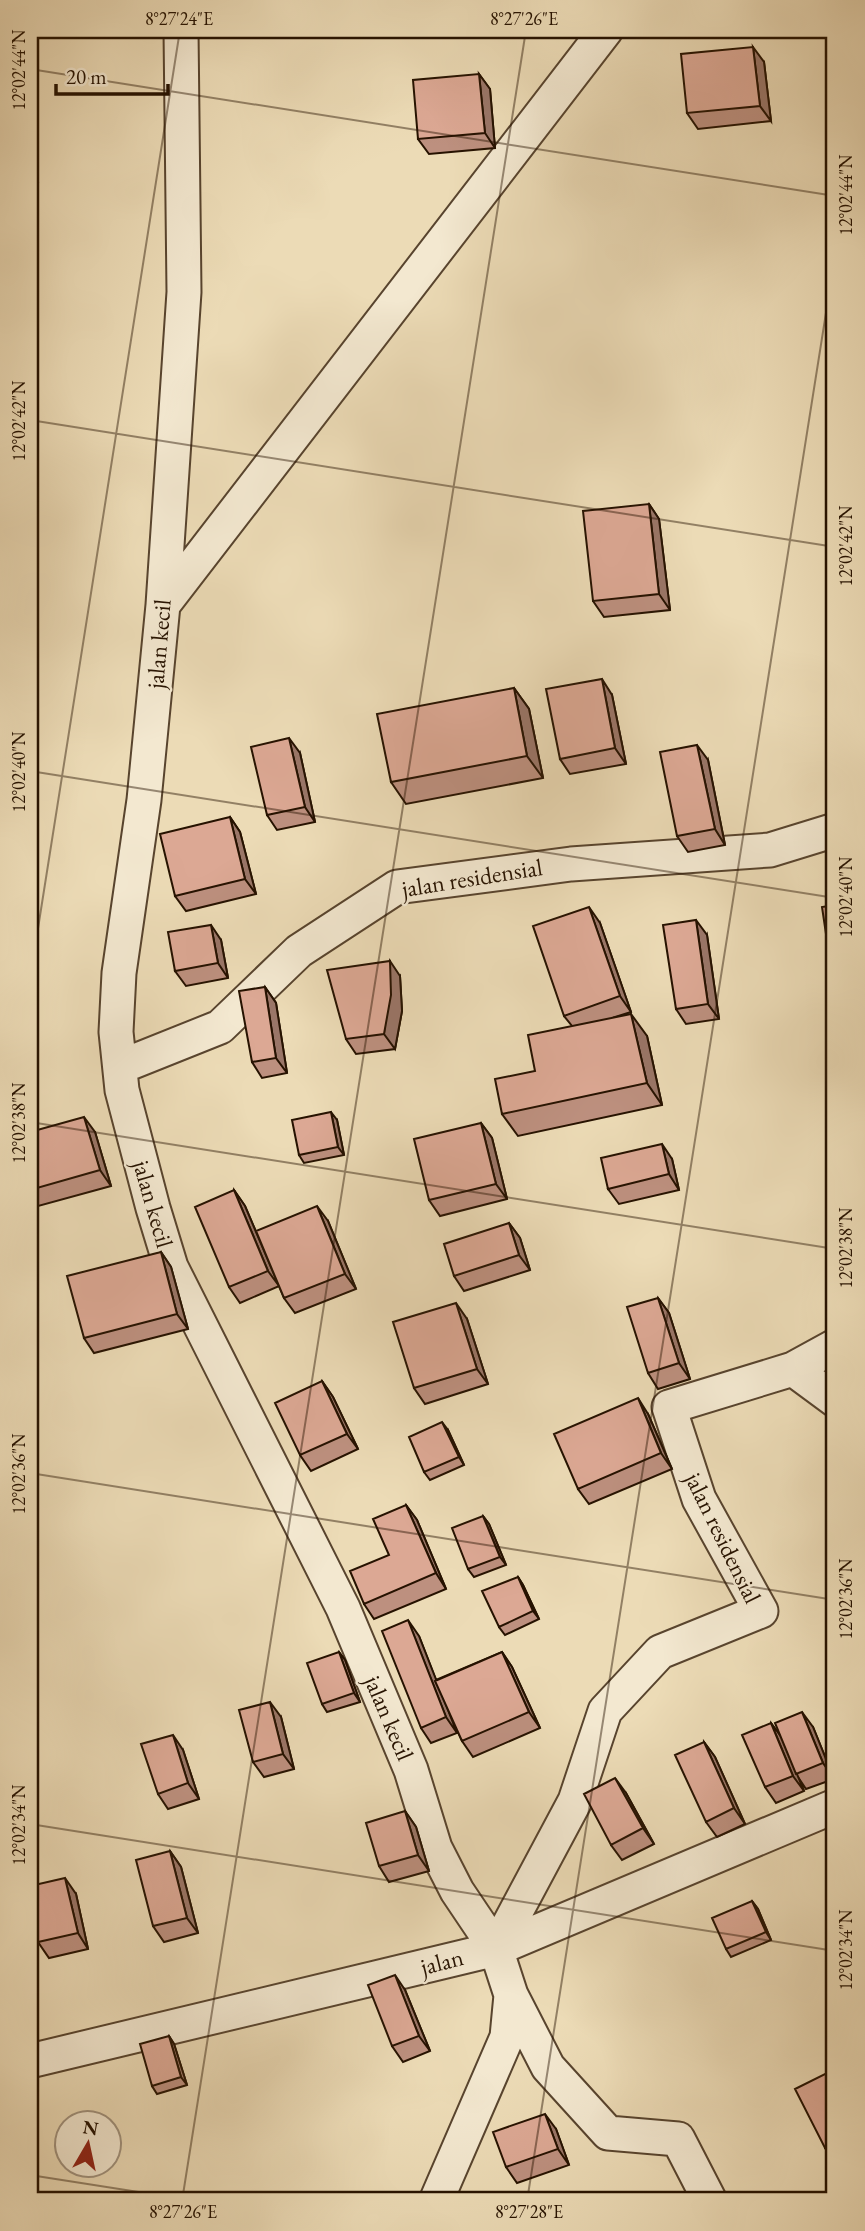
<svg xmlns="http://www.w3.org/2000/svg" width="865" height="2231" font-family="'EB Garamond',serif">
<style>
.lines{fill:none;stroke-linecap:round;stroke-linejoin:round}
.minor-casing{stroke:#58442e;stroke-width:37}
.minor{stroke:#f3e8d0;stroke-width:33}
.wall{fill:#bd907f;stroke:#261200;stroke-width:2}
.shaded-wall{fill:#9a7668;stroke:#261200;stroke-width:2}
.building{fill:#dca894;stroke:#261200;stroke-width:2}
.ticks{fill:none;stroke:#261200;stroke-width:2;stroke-opacity:0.45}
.labels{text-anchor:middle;stroke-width:5;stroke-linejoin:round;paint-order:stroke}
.street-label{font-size:24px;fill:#261200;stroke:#f3e8d0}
.neatline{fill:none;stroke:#261200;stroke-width:2.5}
.ticks-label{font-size:18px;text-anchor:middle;fill:#261200}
</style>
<rect width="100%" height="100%" fill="#ecdbb6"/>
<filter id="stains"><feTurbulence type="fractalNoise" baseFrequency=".00286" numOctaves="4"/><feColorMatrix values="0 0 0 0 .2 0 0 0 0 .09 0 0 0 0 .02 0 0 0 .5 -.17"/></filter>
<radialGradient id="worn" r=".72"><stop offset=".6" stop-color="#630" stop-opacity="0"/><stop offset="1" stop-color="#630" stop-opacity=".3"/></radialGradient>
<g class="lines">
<defs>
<path id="minor" d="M181,30L184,292L163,605L144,800L119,973L116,1032L122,1090L153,1208L171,1267L343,1608L411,1770L435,1848L457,1891L496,1949L511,1995L548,2067L608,2133L678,2139L710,2201
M163,605L606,30
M120,1067L220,1027L299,951L397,887L571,864L770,850L835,830
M793,1369L835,1400
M496,1949L575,1801L605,1711L660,1652L761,1611L699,1499L669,1407L793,1369L835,1346
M30,2061L496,1949L835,1806
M436,2201L507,2037L511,1995"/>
</defs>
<use href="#minor" class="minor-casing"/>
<use href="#minor" class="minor"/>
</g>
<path class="wall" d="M764,62L771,121L698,129L687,113Z
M479,74L490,89L495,148L429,154L418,139Z
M30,127L38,182L30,183Z
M649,504L659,519L670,610L604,617L593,601Z
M514,688L529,709L543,778L406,804L391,782Z
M612,695L626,764L570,774L560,759Z
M300,753L315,822L277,830L267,815Z
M708,760L725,845L688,852L677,836Z
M230,817L240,832L256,894L186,911L175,896Z
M600,923L631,1012L615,1017L647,1036L662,1105L518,1136L502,1114L572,1026L564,1016Z
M707,935L719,1019L686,1024L676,1009Z
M221,940L228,978L186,986L175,971Z
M400,976L402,1011L395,1049L356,1054L346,1039Z
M265,987L276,1003L287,1073L262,1078L252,1062Z
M337,1120L344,1155L304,1163L299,1155Z
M481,1123L492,1138L507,1199L440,1216L429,1200Z
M30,1132H95L111,1186L31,1208L30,1207Z
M672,1159L679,1190L619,1204L608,1189Z
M234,1190L245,1206L277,1281L328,1221L356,1289L295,1313L284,1298L279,1286L240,1303L229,1287Z
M509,1223L520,1238L530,1270L464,1291L454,1276Z
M161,1252L171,1267L188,1329L94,1353L84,1338Z
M658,1298L669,1313L690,1379L658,1389L648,1373Z
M467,1319L488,1384L425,1404L414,1388Z
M322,1381L333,1397L358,1449L311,1471L300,1455Z
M648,1414L672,1469L589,1504L578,1489Z
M448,1430L464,1465L430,1480L424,1472Z
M406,1505L417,1520L446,1589L374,1619L364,1604L389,1555Z
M483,1516L489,1524L506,1565L474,1577L468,1569Z
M518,1577L523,1585L539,1619L505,1635L499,1627Z
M419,1636L436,1680L502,1652L512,1667L540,1728L473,1757L462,1741L451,1717L457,1733L431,1743L421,1728Z
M339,1652L345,1660L360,1702L327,1712L322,1704Z
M281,1717L294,1769L264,1777L253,1762Z
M771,1723L781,1737L813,1727L834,1779L806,1789L798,1777L804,1791L776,1803L765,1787Z
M704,1742L715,1757L745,1824L717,1837L706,1822Z
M183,1750L199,1799L168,1809L158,1794Z
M626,1793L654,1844L622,1860L611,1845Z
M405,1811L416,1827L429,1871L389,1882L379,1866Z
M170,1851L181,1867L198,1933L164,1942L153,1926Z
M76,1894L88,1949L49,1958L38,1942Z
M752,1901L758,1909L771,1940L731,1957L726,1949Z
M405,1990L430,2051L403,2062L392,2046Z
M169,2036L174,2044L187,2085L157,2094L152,2086Z
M835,2069V2163L825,2148Z
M556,2129L569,2165L517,2183L506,2167Z"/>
<path class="shaded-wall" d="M753,47L764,62L771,121L760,106Z
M479,74L490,89L495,148L485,133Z
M30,127L38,182L30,170Z
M30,461L34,480L30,474Z
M649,504L659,519L670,610L659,594Z
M602,679L612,695L626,764L615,748Z
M514,688L529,709L543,778L527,756Z
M289,738L300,753L315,822L305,807Z
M697,745L708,760L725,845L715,829Z
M230,817L240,832L256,894L245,879Z
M589,907L600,923L631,1012L620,996Z
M696,920L707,935L719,1019L708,1004Z
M211,925L221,940L228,978L218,963Z
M390,961L400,976L402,1011L395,1049L384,1034Z
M265,987L276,1003L287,1073L276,1058Z
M631,1014L647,1036L662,1105L647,1083Z
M331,1112L337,1120L344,1155L338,1147Z
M84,1117L95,1132L111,1186L100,1170Z
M481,1123L492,1138L507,1199L496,1184Z
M662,1144L672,1159L679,1190L669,1174Z
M234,1190L245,1206L279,1286L268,1271Z
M317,1206L328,1221L356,1289L345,1274Z
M509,1223L520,1238L530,1270L519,1255Z
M161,1252L171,1267L188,1329L177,1314Z
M658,1298L669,1313L690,1379L679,1363Z
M456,1303L467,1319L488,1384L477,1369Z
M322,1381L333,1397L358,1449L347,1434Z
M638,1398L648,1414L672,1469L661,1453Z
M442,1422L448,1430L464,1465L459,1457Z
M406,1505L417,1520L446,1589L436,1573Z
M483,1516L489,1524L506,1565L500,1557Z
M518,1577L523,1585L539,1619L533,1611Z
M408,1620L419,1636L457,1733L446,1717Z
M339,1652L345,1660L360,1702L354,1693Z
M502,1652L512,1667L540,1728L529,1712Z
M270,1702L281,1717L294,1769L283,1754Z
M802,1712L813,1727L834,1779L823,1763Z
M771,1723L782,1738L804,1791L793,1776Z
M173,1735L183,1750L199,1799L188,1783Z
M704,1742L715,1757L745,1824L734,1808Z
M615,1778L626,1793L654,1844L643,1828Z
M405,1811L416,1827L429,1871L418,1855Z
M170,1851L181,1867L198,1933L187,1918Z
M65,1878L76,1894L88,1949L78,1933Z
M752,1901L758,1909L771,1940L766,1932Z
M395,1975L405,1990L430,2051L419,2036Z
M169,2036L174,2044L187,2085L181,2077Z
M545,2114L556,2129L569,2165L558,2149Z"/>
<path class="building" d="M753,47L760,106L687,113L681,54Z
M479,74L485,133L418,139L413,80Z
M649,504L659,594L593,601L583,511Z
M602,679L615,748L560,759L546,689Z
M514,688L527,756L391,782L377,714Z
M289,738L305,807L267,815L251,747Z
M697,745L715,829L677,836L660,752Z
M230,817L245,879L175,896L160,834Z
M835,905V980L833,981L822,907Z
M589,907L620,996L564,1016L533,926Z
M696,920L708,1004L676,1009L663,925Z
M211,925L218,963L175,971L168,932Z
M390,961L391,995L384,1034L346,1039L327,970Z
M265,987L276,1058L252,1062L239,991Z
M631,1014L647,1083L502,1114L495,1079L535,1071L528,1035Z
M331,1112L338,1147L299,1155L292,1120Z
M84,1117L100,1170L30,1190V1132Z
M481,1123L496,1184L429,1200L414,1139Z
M662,1144L669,1174L608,1189L601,1158Z
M234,1190L268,1271L229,1287L195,1207Z
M317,1206L345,1274L284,1298L256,1231Z
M509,1223L519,1255L454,1276L444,1244Z
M161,1252L177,1314L84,1338L67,1276Z
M658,1298L679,1363L648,1373L627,1307Z
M456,1303L477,1369L414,1388L393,1322Z
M322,1381L347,1434L300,1455L275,1403Z
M638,1398L661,1453L578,1489L554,1434Z
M442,1422L459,1457L424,1472L409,1437Z
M406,1505L436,1573L364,1604L350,1571L389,1555L373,1519Z
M483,1516L500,1557L468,1569L452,1528Z
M518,1577L533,1611L499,1627L482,1591Z
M408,1620L446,1717L421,1728L382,1631Z
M339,1652L354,1693L322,1704L307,1663Z
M502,1652L529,1712L462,1741L435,1681Z
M270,1702L283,1754L253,1762L239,1710Z
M802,1712L823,1763L796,1774L775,1723Z
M771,1723L793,1776L765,1787L742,1735Z
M173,1735L188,1783L158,1794L141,1744Z
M704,1742L734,1808L706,1822L675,1755Z
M615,1778L643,1828L611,1845L584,1794Z
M405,1811L418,1855L379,1866L366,1823Z
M170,1851L187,1918L153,1926L136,1860Z
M65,1878L78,1933L38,1942L30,1904V1886Z
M752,1901L766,1932L726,1949L712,1918Z
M395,1975L419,2036L392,2046L368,1985Z
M169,2036L181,2077L152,2086L140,2044Z
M835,2069V2143L825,2148L795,2089Z
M545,2114L558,2149L506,2167L493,2132Z"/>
<path class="ticks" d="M30,69L835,196M30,420L835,547M30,771L835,898M30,979L180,30M30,1122L835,1249M30,1473L835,1600M30,1824L835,1951M30,2175L196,2201M182,2201L526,30M527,2201L835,256"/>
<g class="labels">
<g class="street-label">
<text transform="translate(159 644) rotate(-85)" y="8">jalan kecil</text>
<text transform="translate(472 878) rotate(-9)" y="8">jalan residensial</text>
<text transform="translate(153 1204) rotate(74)" y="8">jalan kecil</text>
<text transform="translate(723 1538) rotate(64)" y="8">jalan residensial</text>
<text transform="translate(389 1718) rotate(67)" y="8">jalan kecil</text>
<text transform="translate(442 1962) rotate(-14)" y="8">jalan</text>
</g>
</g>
<rect width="865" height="2231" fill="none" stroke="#ecdbb6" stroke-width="77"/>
<g transform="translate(88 2144) rotate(9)"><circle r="33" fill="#f3e8d0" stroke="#a1927d" stroke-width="2"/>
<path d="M0-5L12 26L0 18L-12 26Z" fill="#8f2418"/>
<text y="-10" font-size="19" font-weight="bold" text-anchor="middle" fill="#261200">N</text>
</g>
<path d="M56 84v10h112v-10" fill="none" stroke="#261200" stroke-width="3.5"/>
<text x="66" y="84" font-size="21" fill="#261200" stroke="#f3e8d0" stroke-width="5" paint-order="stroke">20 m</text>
<rect x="38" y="38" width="788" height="2154" class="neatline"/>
<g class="ticks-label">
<text x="179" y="25">8°27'24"E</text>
<text x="524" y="25">8°27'26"E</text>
<text transform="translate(19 70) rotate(-90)" y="6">12°02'44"N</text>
<text transform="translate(846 195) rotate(-90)" y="6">12°02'44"N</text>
<text transform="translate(19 421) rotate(-90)" y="6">12°02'42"N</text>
<text transform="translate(846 546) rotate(-90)" y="6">12°02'42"N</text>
<text transform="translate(19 772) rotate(-90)" y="6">12°02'40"N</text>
<text transform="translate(846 897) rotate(-90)" y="6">12°02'40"N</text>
<text transform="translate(19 1123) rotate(-90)" y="6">12°02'38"N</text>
<text transform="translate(846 1248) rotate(-90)" y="6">12°02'38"N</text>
<text transform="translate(19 1474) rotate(-90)" y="6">12°02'36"N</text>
<text transform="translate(846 1599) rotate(-90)" y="6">12°02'36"N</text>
<text transform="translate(19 1825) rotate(-90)" y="6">12°02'34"N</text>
<text transform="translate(846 1950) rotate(-90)" y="6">12°02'34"N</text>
<text x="183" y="2218">8°27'26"E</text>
<text x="529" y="2218">8°27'28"E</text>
</g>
<rect width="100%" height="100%" filter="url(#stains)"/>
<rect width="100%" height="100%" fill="url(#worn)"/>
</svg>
